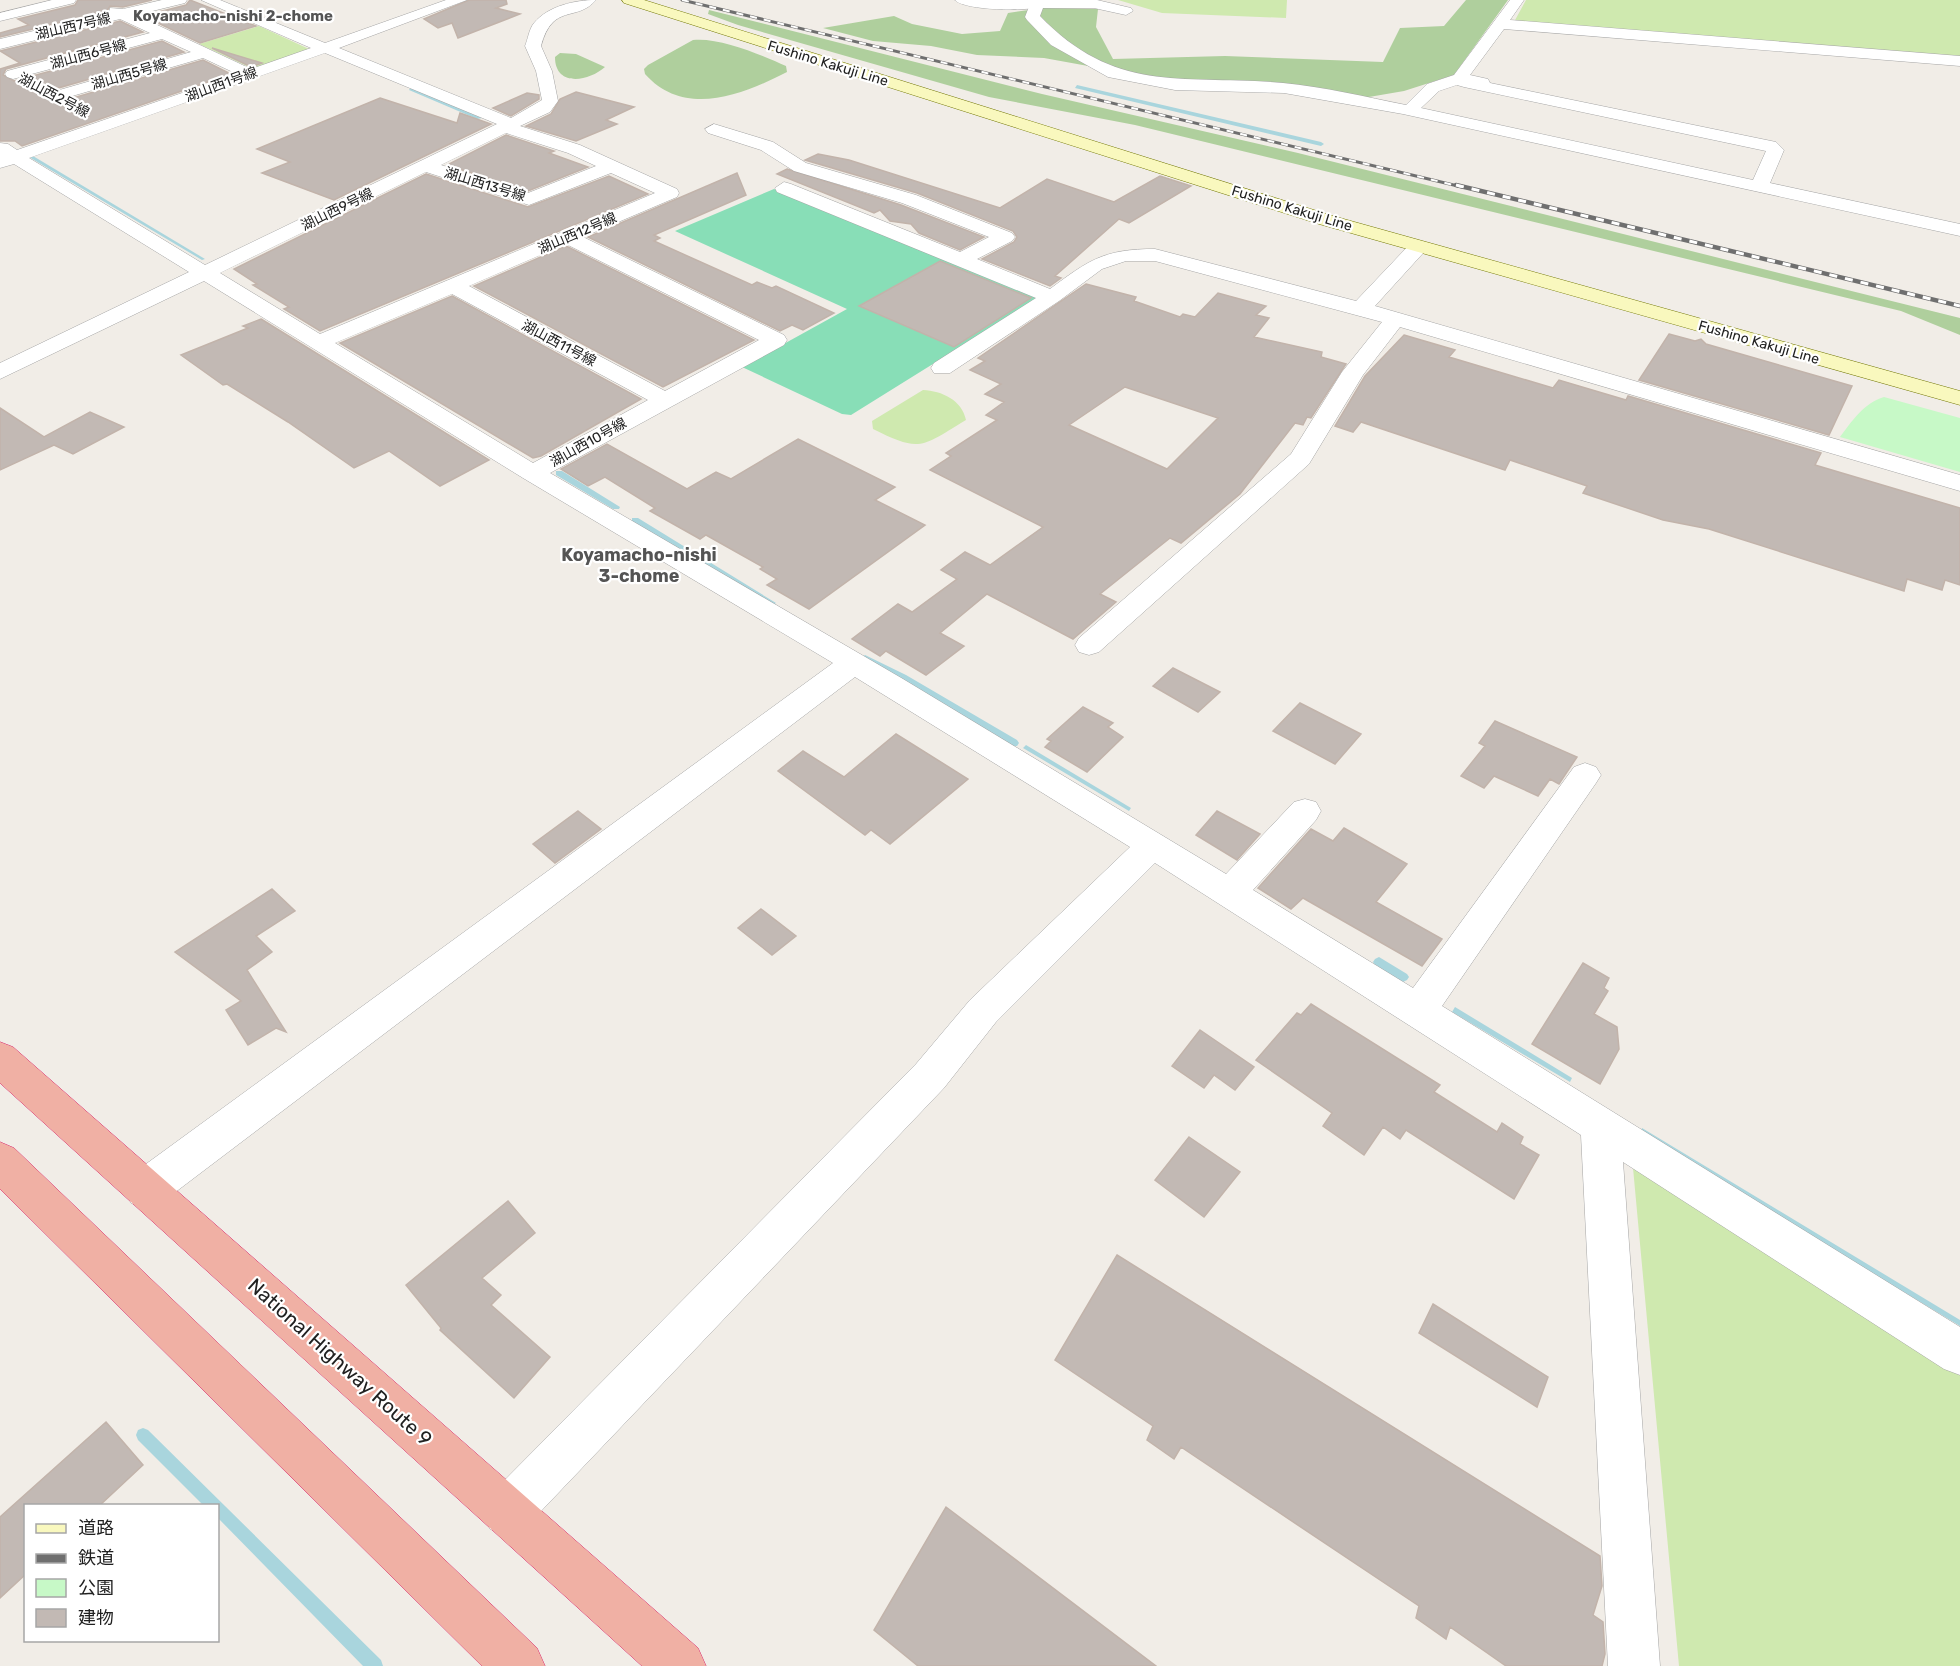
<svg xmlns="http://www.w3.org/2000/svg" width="1960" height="1666" font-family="Rubik,'Noto Sans JP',sans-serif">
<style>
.grass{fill:#cfe9af}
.forest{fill:#afcf9d}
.park{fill:#c7f9c7}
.pitch{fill:#88deb7}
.water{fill:#a9d5dd}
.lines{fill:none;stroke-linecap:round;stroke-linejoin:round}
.stream{fill:#a9d5dd;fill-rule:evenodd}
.building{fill:#c2b9b4;stroke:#c2b3aa;stroke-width:1.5;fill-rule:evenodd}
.minor-casing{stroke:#a5a5a5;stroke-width:1}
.tertiary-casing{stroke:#a5a5a5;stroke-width:1}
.secondary-casing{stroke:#737807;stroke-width:1}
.trunk-casing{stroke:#d82b71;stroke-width:1}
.minor{fill:#fff;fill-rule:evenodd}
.tertiary{fill:#fff;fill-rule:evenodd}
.secondary{fill:#f9f8be;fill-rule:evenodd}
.trunk{fill:#f0b0a4;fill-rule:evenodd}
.rail-far1-casing{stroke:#6f6f6f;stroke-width:3}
.rail-casing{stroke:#6f6f6f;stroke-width:4.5}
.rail-far1{stroke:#fff;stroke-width:2;stroke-dasharray:7;stroke-linecap:butt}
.rail{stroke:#fff;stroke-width:3;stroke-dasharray:8;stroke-linecap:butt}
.labels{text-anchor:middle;stroke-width:4.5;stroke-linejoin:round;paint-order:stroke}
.far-street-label{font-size:14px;fill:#212121;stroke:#fff}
.far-neighbourhood-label{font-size:15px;font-weight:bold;fill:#545454;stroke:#fff}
.neighbourhood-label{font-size:18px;font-weight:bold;fill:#545454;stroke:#fff}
.near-street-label{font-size:20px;fill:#212121;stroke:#fff}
</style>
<rect width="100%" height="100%" fill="#f1ede7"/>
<path class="grass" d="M1118,0H1287L1286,18L1162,13Z
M1526,0H1960V58L1514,22Z
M259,26L309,49L253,69L199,44Z
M923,390C942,391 962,400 966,420C921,447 921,453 873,429L872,421Z
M1632,1157L1960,1365V1666H1679Z"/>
<path class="forest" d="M1466,0H1508L1454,75L1404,91L1363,98L1182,83L1044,58L977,55L931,46L873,41L823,28L894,16L912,24L962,34L1000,31L1008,13L1043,8L1098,9L1096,27L1113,59L1225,56L1383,62L1400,28L1444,26Z
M709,10L1042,94L1298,153L1960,318V335L1901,311L1135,125L989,97L738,25L708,14Z
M693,40C719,37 762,55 786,66L787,72C744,94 685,119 645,74L644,69L648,65Z
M560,53L576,54L605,67C588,82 555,87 555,57Z"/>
<path class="park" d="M1884,397L1960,418V472L1840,437C1852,421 1864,403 1884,397Z"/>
<path class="pitch" d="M774,189L1039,298L851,415L842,414L742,367L847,309L675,231Z"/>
<path class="water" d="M33,156L205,259L202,260L29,157Z
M1026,745L1131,808L1129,811L1023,748Z
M1455,1007L1572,1078L1570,1082L1452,1012Z
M1642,1128L1960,1320V1326L1640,1133Z"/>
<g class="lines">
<path class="stream" d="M1077,85L1321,142L1324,144L1321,146L1075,88Z
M411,87L482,118L477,119L409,90Z
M556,471H562L620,507L619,509H613L556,475Z
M632,518H638L776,603L772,606L769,605L632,522Z
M865,655L906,675L1017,740L1019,743L1017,746H1011L900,679L862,660L860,658Z
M1379,957L1407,974L1409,977L1407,980L1403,982L1399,980L1375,965L1373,962L1375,959Z
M143,1428L148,1430L381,1660L383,1666H363L218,1518V1506H204L138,1440L136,1435L138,1430Z"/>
</g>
<path class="building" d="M78,0H152L123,7L110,6L107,11L0,37V33L29,25L18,19L75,5Z
M190,0L241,20L256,26L200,43L143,16L186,5Z
M469,0H506L507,4L496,8L520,14L458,38L452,23L438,28L424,19Z
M120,21L143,32L6,69L3,75L14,81L162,41L184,52L48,91L45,97L56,103L203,60L231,74L22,146L15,141H0V69L20,63L0,51Z
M212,48L262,63L251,67Z
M576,92L634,107L606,120L617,124L576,141L526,126L551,114L560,99Z
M527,93L539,95V99L511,116L493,108Z
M380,98L457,123L460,113L491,124L334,200L262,173L290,162L257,149Z
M506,135L554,151L549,153L588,167L528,191L447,165Z
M818,154L849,160L1000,208L1047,179L1114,202L1160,176L1191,186L1129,223L1119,219L1055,276L1061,278L1050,286L982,259L1014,242L1017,237L1013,231L917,193L805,160Z
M787,169L901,205L984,237L960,250L919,233L911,224L890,221L880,210L874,213L777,174Z
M737,173L746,195L654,235L660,238L654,241L752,285L757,282L772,288L776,286L834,313L803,330L792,325L780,331L588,237Z
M426,174L528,207L609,176L648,194L320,331L284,309L289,307L253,285L257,284L234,269Z
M566,246L754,340L663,387L474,286Z
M940,261L1031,298L954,347L859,306Z
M1086,284L1136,297L1134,301L1180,317L1183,314L1195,317L1218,293L1266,306L1256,315L1269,318L1254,337L1322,352L1321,357L1346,364L1311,418L1307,417L1303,425L1295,423L1240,494L1181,543L1170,538L1100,594L1116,602L1073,639L987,594L940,633L964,646L926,675L886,651L880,656L852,639L898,604L912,612L957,579L941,570L965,552L990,565L1043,527L930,470L951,456L946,453L997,420L986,415L1004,402L985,394L1001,384L970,370L985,361L978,358ZM1125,387L1218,418L1167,469L1069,425Z
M452,296L641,399L541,456L533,458L340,343Z
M261,319L489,460L440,486L389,451L354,468L288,422L227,384L223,385L181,355L248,328L243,326Z
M1669,334L1695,341L1701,339L1706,344L1852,386L1829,435L1639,380Z
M1404,335L1455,350L1449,357L1553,388L1559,380L1626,400L1628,396L1821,453L1815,465L1960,508V585L1945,580L1942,590L1907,579L1904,591L1709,529L1663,520L1583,493L1587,486L1510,460L1505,470L1361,422L1353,432L1335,426L1365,376Z
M0,408L44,437L90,412L124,427L73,454L54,445L0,470Z
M798,439L895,487L875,500L925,525L809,609L767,585L777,579L760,569L763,567L706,535L700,539L650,511L655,508L605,477L588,486L561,469L607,444L687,489L716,472L731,479Z
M1173,668L1220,692L1198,712L1153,686Z
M1300,703L1361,734L1335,764L1273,731Z
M1083,707L1113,723L1108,727L1123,737L1087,772L1045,747L1051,741L1047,739Z
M1495,721L1577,757L1559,784L1550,779L1538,796L1494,776L1484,788L1461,776L1485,746L1479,743Z
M896,734L968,779L890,844L871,830L865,835L778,771L803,751L844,777Z
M578,811L601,829L555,863L533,844Z
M1217,811L1260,834L1237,860L1196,835Z
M1344,828L1407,864L1376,902L1442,939L1422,966L1303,898L1291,909L1258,888L1311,829L1333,841Z
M272,889L295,911L256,936L272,952L247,970L286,1032L276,1028L248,1045L226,1010L241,1001L175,952Z
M761,909L796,936L772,955L738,928Z
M1583,963L1609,978L1604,988L1608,991L1594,1014L1617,1027L1619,1049L1600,1084L1532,1044Z
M1311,1004L1440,1085L1434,1092L1497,1132L1502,1123L1523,1137L1520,1144L1539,1155L1514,1199L1406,1130L1400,1139L1383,1127L1364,1155L1323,1126L1332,1113L1256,1060L1297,1013L1301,1015Z
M1200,1030L1254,1067L1235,1090L1214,1075L1204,1088L1172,1066Z
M1189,1137L1240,1172L1204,1217L1155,1180Z
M508,1201L535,1233L482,1278L501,1295L491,1305L550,1357L514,1398L440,1330L441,1328L406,1285Z
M1117,1255L1600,1556L1602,1586L1593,1615L1603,1622L1605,1654L1602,1666H1506L1450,1627L1446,1639L1416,1618L1419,1606L1181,1447L1174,1459L1147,1440L1153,1426L1055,1360Z
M1433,1304L1548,1377L1537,1407L1419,1333Z
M106,1422L143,1465L99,1506H26V1574L0,1598V1517Z
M946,1507L1156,1666H918L874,1630Z"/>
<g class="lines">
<defs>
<path id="minor" d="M52,0H76L74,3L0,21V13Z
M162,0H187L185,3L136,15L251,69L311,48L201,0H220L325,43L446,0H467L339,48L511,118L542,100L536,71L525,46C528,39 529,29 534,23C548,6 575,0 596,0C576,23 553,2 541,46L552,71L558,101L550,112L520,126L580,145L677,189L679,193L677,197L583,237L784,335L787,340L784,345L550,473L903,679L1226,874L1294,802L1305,799L1316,802L1321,811L1316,820L1253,890L1413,988L1574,767L1585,763L1596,767L1601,775L1596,783L1442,1006L1960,1327V1375L1944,1369L1623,1162L1660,1666H1608L1581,1135L1155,863L996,1022L944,1088L524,1529L507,1536L490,1529L483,1512L490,1495L916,1064L970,1000L1130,847L855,677L161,1203L146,1209L131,1203L125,1189L131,1175L833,663L523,478L204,281L0,379V363L189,272L14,164L0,168V143L8,144L17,150L237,74L203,58L55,101L49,99L47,96L49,93L191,52L162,39L13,79L7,77L5,74L7,71L150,33L120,19L0,49V39L109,13L110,8L123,9ZM325,53L497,124L205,265L29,158ZM506,133L568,153L596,166L528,193L441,165ZM426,172L529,205L611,173L655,193L320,334L220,273ZM566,244L759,340L665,391L469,286ZM452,294L648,400L533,463L335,343Z
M1036,0H1097L1131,8L1133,11L1126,15L1094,8H1043L1040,16C1117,96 1185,74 1283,83C1324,87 1366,97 1406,105L1427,84L1454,75L1510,0H1524L1510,20L1960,56V66L1504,29L1470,75L1488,79L1490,83L1776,142L1784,150L1770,183L1960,224V236L1403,114L1284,93L1175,90L1108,77L1051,45L1027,20L1025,17L1030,4ZM1457,85L1464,87L1766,151L1753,180L1421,108L1439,91Z
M714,124L773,142L806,163L916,195L1012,233L1015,237L1012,241L977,259L1050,289C1089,260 1104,249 1155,249L1356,301L1411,243H1425L1428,247L1425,251L1375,306L1960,475V491L1400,327L1363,375L1309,464L1099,652L1089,655L1079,652L1075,645L1079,638L1291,454L1342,372L1382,322L1155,261H1126L1102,269L1059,301L950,373H934L931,368L934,363L1036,298L777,192L775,188L784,182L791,184L960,252L989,237L902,203L794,171L761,150L708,133L705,129Z"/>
<path id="tertiary" d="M955,0H1047L1042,7C1026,11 965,11 955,0Z"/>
<path id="secondary" d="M622,0H644L1333,216L1960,391V405L1319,224L624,3Z"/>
<path id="trunk" d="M0,1042L13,1047L698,1648L706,1666H642L0,1083Z
M0,1142L14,1148L537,1648L545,1666H482L0,1189Z"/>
</defs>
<use href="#minor" class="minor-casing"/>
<use href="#tertiary" class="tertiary-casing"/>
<use href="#secondary" class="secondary-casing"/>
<use href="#trunk" class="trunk-casing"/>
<use href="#minor" class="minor"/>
<use href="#tertiary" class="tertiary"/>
<use href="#secondary" class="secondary"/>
<use href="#trunk" class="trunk"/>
<defs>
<path id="rail-far1" d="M682,0L1462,187"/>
<path id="rail" d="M1456,185L1960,306"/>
</defs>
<use href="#rail-far1" class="rail-far1-casing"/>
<use href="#rail" class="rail-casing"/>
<use href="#rail-far1" class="rail-far1"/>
<use href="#rail" class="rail"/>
</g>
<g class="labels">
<g class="far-street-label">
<text transform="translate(73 26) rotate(-13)" y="5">湖山西7号線</text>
<text transform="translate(88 54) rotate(-15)" y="5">湖山西6号線</text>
<text transform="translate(828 63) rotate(17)" y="5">Fushino Kakuji Line</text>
<text transform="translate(129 74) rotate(-16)" y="5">湖山西5号線</text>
<text transform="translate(221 84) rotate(-20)" y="5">湖山西1号線</text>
<text transform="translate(54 95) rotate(28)" y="5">湖山西2号線</text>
<text transform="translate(485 184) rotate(17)" y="5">湖山西13号線</text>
<text transform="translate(1292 208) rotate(17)" y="5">Fushino Kakuji Line</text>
<text transform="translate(337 209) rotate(-26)" y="5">湖山西9号線</text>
<text transform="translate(577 233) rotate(-23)" y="5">湖山西12号線</text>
<text transform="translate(1759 342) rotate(16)" y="5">Fushino Kakuji Line</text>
<text transform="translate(559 343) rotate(28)" y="5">湖山西11号線</text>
<text transform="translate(588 442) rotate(-29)" y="5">湖山西10号線</text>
</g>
<g class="far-neighbourhood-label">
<text x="233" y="21">Koyamacho-nishi 2-chome</text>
</g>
<g class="neighbourhood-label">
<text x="639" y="561">Koyamacho-nishi<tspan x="639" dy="21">3-chome</tspan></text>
</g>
<g class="near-street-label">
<text transform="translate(340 1362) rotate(42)" y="7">National Highway Route 9</text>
</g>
</g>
<rect x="24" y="1504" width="195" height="138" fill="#ffffff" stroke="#a6a6a6" stroke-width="1.5"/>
<rect x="36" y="1524" width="30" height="9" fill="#f9f8be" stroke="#a6a6a6" stroke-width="1.5"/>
<text x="78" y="1534" font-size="18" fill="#212121">道路</text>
<rect x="36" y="1554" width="30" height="9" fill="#6f6f6f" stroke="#a6a6a6" stroke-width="1.5"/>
<text x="78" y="1564" font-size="18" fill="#212121">鉄道</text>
<rect x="36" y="1579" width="30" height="18" fill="#c7f9c7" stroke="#a6a6a6" stroke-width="1.5"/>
<text x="78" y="1594" font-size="18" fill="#212121">公園</text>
<rect x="36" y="1609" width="30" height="18" fill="#c2b9b4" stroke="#a6a6a6" stroke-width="1.5"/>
<text x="78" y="1624" font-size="18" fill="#212121">建物</text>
</svg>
